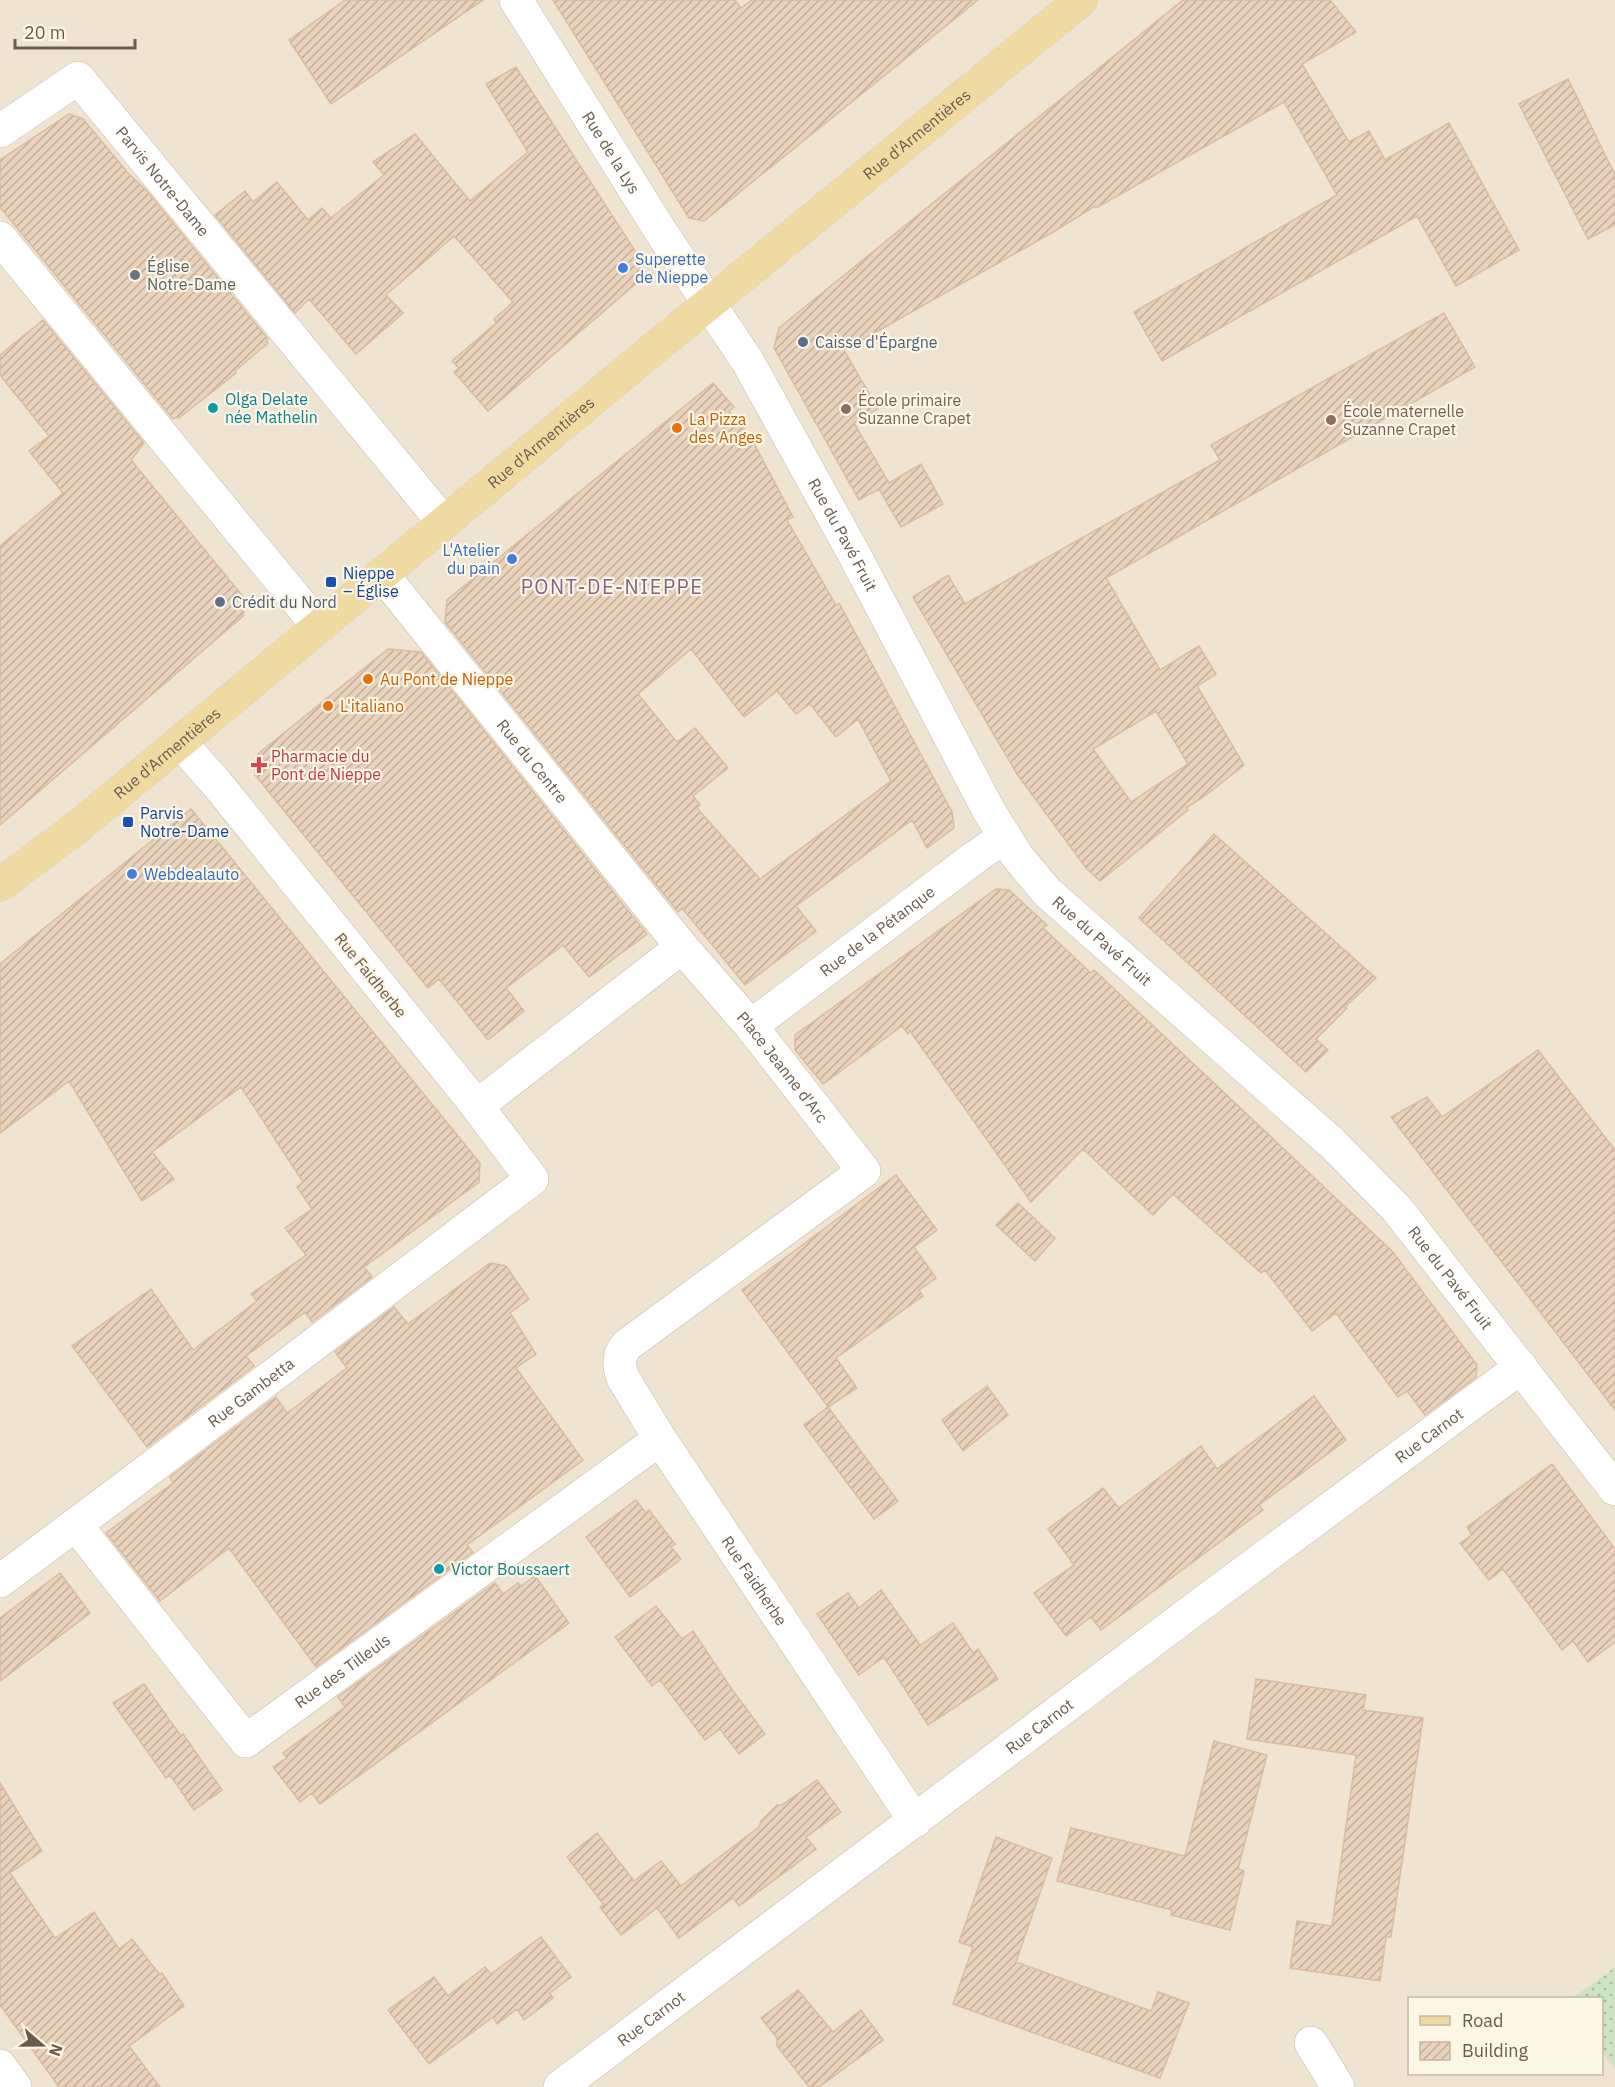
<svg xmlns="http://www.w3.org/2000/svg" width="1615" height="2087" font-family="'IBM Plex Sans',sans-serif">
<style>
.residential{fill:#efe4d1;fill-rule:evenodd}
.park{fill:url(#park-dots)}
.building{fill:url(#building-hatch);stroke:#dabca0;stroke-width:1.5;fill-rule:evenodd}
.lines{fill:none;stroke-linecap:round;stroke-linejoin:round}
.minor-casing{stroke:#c7baab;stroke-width:34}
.major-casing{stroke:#d9d4d0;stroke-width:34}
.minor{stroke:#fff;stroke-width:33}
.major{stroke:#efdaa2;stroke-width:33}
.shop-dot{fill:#3f7fe0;stroke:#fcf6e7;stroke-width:2}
.worship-dot{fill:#6b7280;stroke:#fcf6e7;stroke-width:2}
.service-dot{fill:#5c6f8a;stroke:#fcf6e7;stroke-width:2}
.culture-dot{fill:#0f9aa8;stroke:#fcf6e7;stroke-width:2}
.education-dot{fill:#8d6e63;stroke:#fcf6e7;stroke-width:2}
.food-dot{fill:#e8710a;stroke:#fcf6e7;stroke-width:2}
.transit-dot{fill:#1a4fb4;stroke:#fcf6e7;stroke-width:2}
.health-dot{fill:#e0444e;stroke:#fcf6e7;stroke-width:2}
.labels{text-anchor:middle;stroke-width:4.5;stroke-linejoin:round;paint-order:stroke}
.street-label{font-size:16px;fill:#6c5b4c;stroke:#fcf6e7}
.shop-label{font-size:16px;fill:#366cbe;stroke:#fcf6e7;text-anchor:start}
.worship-label{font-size:16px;fill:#5b616d;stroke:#fcf6e7;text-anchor:start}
.service-label{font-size:16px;fill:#4e5e75;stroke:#fcf6e7;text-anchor:start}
.culture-label{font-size:16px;fill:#0d838f;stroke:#fcf6e7;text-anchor:start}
.education-label{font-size:16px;fill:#785e54;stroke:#fcf6e7;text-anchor:start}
.food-label{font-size:16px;fill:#c56008;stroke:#fcf6e7;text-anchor:start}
.transit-label{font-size:16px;fill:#164399;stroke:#fcf6e7;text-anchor:start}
.health-label{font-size:16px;fill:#be3a42;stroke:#fcf6e7;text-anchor:start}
.quarter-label{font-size:20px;letter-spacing:1.5px;fill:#7f6489;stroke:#fcf6e7}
</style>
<defs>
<pattern id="park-dots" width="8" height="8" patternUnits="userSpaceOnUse" patternTransform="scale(1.5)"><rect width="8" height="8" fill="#cde3c3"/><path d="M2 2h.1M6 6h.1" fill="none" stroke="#aabba1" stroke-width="1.8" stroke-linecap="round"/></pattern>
<pattern id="building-hatch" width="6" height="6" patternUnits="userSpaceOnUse" patternTransform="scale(1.5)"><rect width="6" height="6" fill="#ead3bd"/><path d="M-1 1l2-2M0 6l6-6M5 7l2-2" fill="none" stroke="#c2ae9c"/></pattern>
</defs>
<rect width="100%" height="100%" fill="#f8f2e2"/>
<path class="residential" d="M0,0H1615V2087H0ZM1410,1998H1602V2074H1410Z"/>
<path class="park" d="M1615,1967V2069L1602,2051V1998H1573Z"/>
<path class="building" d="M345,0H483L331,104L289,40Z
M553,0H735L741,8L752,0H978L704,221L689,218Z
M1183,0H1330L1356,32L1302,64L1349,142L1369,131L1385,160L1449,123L1519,250L1456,286L1417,216L1162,361L1134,312L1337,195L1284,102L1096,208L1095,206L1055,231L844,350L878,409L854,423L889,483L921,464L943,504L901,527L879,489L859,500L774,348L779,328Z
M516,67L641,260L639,281L488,411L454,372L459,368L452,361L496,323L494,319L513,302L454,236L386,295L403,313L356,354L309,299L295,313L215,215L245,191L253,202L277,182L308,220L322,208L331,218L384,175L373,162L415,134L470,201L528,152L486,84Z
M1568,79L1615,175V225L1588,239L1519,104Z
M69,114L83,119L128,173L146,190L268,339L266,341L268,343L235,371L236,373L179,418L176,417L173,419L0,207V160Z
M1444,313L1475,367L1106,578L1160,670L1199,646L1216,674L1197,686L1244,765L1205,796L1186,808L1188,810L1100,881L1086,868L1017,774L913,597L948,575L965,604L1220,460L1211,445ZM1156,711L1188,764L1131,802L1093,749Z
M43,320L144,443L131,460L245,599L243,616L0,825V546L63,493L29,451L49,436L0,375V355Z
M713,383L734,407L729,411L750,436L793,517L787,520L836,605L839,603L952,812L954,828L927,848L912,820L796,906L816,931L745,985L682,908L678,912L445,622L447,600ZM691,649L744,717L777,691L796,714L810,704L836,737L858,719L891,781L760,879L697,808L700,805L693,796L728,768L695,728L677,742L638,694Z
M388,649L421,652L647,934L589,977L563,945L506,988L524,1011L488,1040L439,979L428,988L255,775L258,754Z
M191,809L480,1163L479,1182L364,1267L372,1277L312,1322L305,1312L246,1356L254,1366L147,1447L72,1346L151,1289L193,1350L257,1301L251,1294L306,1255L285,1228L312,1209L297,1187L303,1182L241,1087L152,1152L174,1179L142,1201L69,1081L0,1133V964Z
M1214,834L1376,978L1345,1007L1347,1008L1316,1039L1328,1050L1306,1072L1139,918Z
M996,889L1009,890L1047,925L1043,928L1091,973L1094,970L1393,1252L1477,1365L1476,1377L1425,1415L1407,1391L1398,1397L1336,1313L1312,1331L1265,1270L1261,1273L1173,1194L1153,1215L1083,1149L1031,1202L910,1031L908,1034L902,1026L823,1084L795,1050V1035Z
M1538,1050L1615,1150V1410L1391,1117L1427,1097L1442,1117Z
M896,1175L937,1230L914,1247L936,1278L919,1290L923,1296L836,1358L857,1388L828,1407L742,1290Z
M1018,1203L1055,1238L1035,1261L996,1225Z
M490,1263L506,1266L529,1299L510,1313L536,1354L516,1368L583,1460L467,1545L473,1552L316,1667L229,1548L160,1601L106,1533L173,1483L170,1477L276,1397L287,1413L347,1368L335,1352L394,1307L408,1324Z
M987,1386L1008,1415L963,1451L942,1420Z
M1314,1396L1346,1440L1259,1505L1263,1510L1101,1630L1091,1617L1066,1636L1034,1593L1074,1565L1048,1529L1103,1488L1119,1508L1201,1446L1217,1469Z
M828,1407L898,1501L874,1519L804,1425Z
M1552,1464L1615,1549V1642L1588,1662L1573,1641L1562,1650L1503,1569L1489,1580L1460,1543L1472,1535L1467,1527Z
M636,1500L646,1513L649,1510L675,1544L671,1547L681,1559L630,1597L586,1537Z
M60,1573L90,1613L0,1681V1618Z
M535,1576L569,1623L320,1804L312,1793L300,1802L273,1767L287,1758L283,1753L345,1707L338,1697L495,1583L503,1594L518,1583L521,1586Z
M881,1590L920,1645L953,1623L973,1653L978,1649L998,1679L928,1725L884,1657L859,1675L817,1614L848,1593L859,1608Z
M656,1606L682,1639L693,1631L731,1688L765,1734L739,1754L720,1729L705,1740L660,1680L652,1686L615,1637Z
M1256,1679L1366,1695L1363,1710L1423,1718L1391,1937H1386L1380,1981L1290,1968L1297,1921L1332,1926L1356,1755L1247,1739Z
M144,1684L181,1736L183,1734L222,1790L194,1810L170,1775L166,1778L113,1703Z
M1214,1741L1267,1755L1238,1869L1244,1871L1230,1930L1171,1915L1172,1910L1057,1881L1071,1828L1185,1856Z
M817,1780L841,1812L806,1837L816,1849L739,1906L733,1898L679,1938L657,1908L621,1935L600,1907L604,1905L567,1857L597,1833L634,1881L661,1861L681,1886L759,1827L761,1821L777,1805H782Z
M0,1783L42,1851L10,1873L55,1938L94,1912L119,1949L132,1939L160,1975L162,1973L184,2006L129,2046L160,2087H59L0,2005Z
M996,1837L1052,1858L1016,1962L1151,2011L1158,1992L1189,2003L1160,2078L953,2004L973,1947L959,1942Z
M541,1937L571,1977L550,1993L553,1998L524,2020L517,2009L497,2024L493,2017L429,2064L388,2010L434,1977L448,1996L485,1967L491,1974Z
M798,1990L833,2032L861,2010L883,2040L819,2087H809L777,2046V2038L761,2018Z"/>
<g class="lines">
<defs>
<g id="minor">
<path id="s1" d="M516,0L663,235L748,362L854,554L989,811L1017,856L1047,892L1332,1143L1397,1209L1615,1489"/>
<path id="s2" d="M0,131L78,78L444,523"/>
<path d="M0,238L319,627"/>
<path id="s3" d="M382,574L682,947"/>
<path id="s4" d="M751,1026L974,858L1004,837"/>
<path id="s5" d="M477,1106L682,947L751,1026L864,1171L627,1345C618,1355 618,1365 623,1378L660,1439L915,1821"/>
<path id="s6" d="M76,1525L246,1741L660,1439"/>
<path id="s7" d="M0,1581L118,1493L532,1179L477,1106L218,785L180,742"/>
<path d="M1311,2043L1338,2087"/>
<path d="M0,2066L15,2087"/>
<path id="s8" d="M560,2087L1196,1608L1521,1367"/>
</g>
<g id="major">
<path id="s9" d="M0,885L80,825L652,350L1081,0"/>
</g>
</defs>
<use href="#minor" class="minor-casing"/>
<use href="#major" class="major-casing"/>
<use href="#minor" class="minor"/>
<use href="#major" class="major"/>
</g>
<g class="shop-dot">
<circle cx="623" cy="268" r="6"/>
<circle cx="512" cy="559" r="6"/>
<circle cx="132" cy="874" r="6"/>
</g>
<circle class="worship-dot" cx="135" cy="275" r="6"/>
<g class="service-dot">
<circle cx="803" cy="342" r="6"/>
<circle cx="220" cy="602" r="6"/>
</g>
<g class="culture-dot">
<circle cx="213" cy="408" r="6"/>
<circle cx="439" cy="1569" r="6"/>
</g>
<g class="education-dot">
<circle cx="846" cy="409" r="6"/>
<circle cx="1331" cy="420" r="6"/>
</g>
<g class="food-dot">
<circle cx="677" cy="428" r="6"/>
<circle cx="368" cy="679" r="6"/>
<circle cx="328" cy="706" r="6"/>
</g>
<g class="transit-dot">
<rect x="325" y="576" width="12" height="12" rx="3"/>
<rect x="122" y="816" width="12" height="12" rx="3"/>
</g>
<path class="health-dot" d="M256 756h6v6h6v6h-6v6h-6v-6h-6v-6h6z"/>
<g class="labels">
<g class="street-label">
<text dy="6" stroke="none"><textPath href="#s9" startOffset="1185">Rue d'Armentières</textPath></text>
<text dy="6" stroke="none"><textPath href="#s1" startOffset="180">Rue de la Lys</textPath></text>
<text dy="6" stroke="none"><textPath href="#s2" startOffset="228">Parvis Notre-Dame</textPath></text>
<text dy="6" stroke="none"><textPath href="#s9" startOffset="699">Rue d'Armentières</textPath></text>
<text dy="6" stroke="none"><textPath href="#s1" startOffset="627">Rue du Pavé Fruit</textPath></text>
<text dy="6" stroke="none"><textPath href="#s9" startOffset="213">Rue d'Armentières</textPath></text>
<text dy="6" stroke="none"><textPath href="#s3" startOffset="240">Rue du Centre</textPath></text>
<text dy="6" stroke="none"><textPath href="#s4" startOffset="158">Rue de la Pétanque</textPath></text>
<text dy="6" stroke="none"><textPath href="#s1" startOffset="1113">Rue du Pavé Fruit</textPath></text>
<text transform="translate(371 975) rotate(51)" y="6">Rue Faidherbe</text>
<text dy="6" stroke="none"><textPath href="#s5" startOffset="416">Place Jeanne d'Arc</textPath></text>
<text dy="6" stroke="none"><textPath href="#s1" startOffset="1599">Rue du Pavé Fruit</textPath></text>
<text dy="6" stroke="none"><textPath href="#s7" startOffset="314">Rue Gambetta</textPath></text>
<text dy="6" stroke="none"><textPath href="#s8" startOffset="1086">Rue Carnot</textPath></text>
<text dy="6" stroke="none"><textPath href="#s5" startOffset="1119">Rue Faidherbe</textPath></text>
<text dy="6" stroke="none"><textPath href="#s6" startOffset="394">Rue des Tilleuls</textPath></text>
<text dy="6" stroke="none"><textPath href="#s8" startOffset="600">Rue Carnot</textPath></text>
<text dy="6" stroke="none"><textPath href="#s8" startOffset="114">Rue Carnot</textPath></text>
</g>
<g class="shop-label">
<text x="635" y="265">Superette<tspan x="635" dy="18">de Nieppe</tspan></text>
<text x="500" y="556" text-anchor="end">L'Atelier<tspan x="500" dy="18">du pain</tspan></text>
<text x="144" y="880">Webdealauto</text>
</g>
<g class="worship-label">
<text x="147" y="272">Église<tspan x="147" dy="18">Notre-Dame</tspan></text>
</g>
<g class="service-label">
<text x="815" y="348">Caisse d'Épargne</text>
<text x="232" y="608">Crédit du Nord</text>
</g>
<g class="culture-label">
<text x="225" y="405">Olga Delate<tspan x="225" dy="18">née Mathelin</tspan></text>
<text x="451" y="1575">Victor Boussaert</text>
</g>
<g class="education-label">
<text x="858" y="406">École primaire<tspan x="858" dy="18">Suzanne Crapet</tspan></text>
<text x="1343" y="417">École maternelle<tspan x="1343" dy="18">Suzanne Crapet</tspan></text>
</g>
<g class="food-label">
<text x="689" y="425">La Pizza<tspan x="689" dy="18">des Anges</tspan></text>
<text x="380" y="685">Au Pont de Nieppe</text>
<text x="340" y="712">L'italiano</text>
</g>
<g class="transit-label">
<text x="343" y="579">Nieppe<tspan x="343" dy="18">– Église</tspan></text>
<text x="140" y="819">Parvis<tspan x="140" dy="18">Notre-Dame</tspan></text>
</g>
<g class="health-label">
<text x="271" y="762">Pharmacie du<tspan x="271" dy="18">Pont de Nieppe</tspan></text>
</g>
<g class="quarter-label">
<text x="612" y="594">PONT-DE-NIEPPE</text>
</g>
</g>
<rect x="1408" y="1997" width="195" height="78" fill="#fcf6e7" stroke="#c2b8a9" stroke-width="1.5"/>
<rect x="1420" y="2016" width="30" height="9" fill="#efdaa2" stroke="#c2b8a9" stroke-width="1.5"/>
<text x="1462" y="2027" font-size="18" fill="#6c5b4c">Road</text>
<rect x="1420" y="2042" width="30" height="18" fill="url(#building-hatch)" stroke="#c2b8a9" stroke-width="1.5"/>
<text x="1462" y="2057" font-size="18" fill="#6c5b4c">Building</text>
<g transform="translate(42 2045) rotate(110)" stroke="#fcf6e7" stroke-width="4.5" paint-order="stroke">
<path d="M0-4.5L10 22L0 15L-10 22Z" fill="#6c5b4c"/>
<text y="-9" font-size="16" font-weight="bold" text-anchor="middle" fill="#6c5b4c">N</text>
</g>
<path d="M15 39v9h120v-9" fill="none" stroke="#6c5b4c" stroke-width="3"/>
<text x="24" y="39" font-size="18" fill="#6c5b4c" stroke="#fcf6e7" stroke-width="4.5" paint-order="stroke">20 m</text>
</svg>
